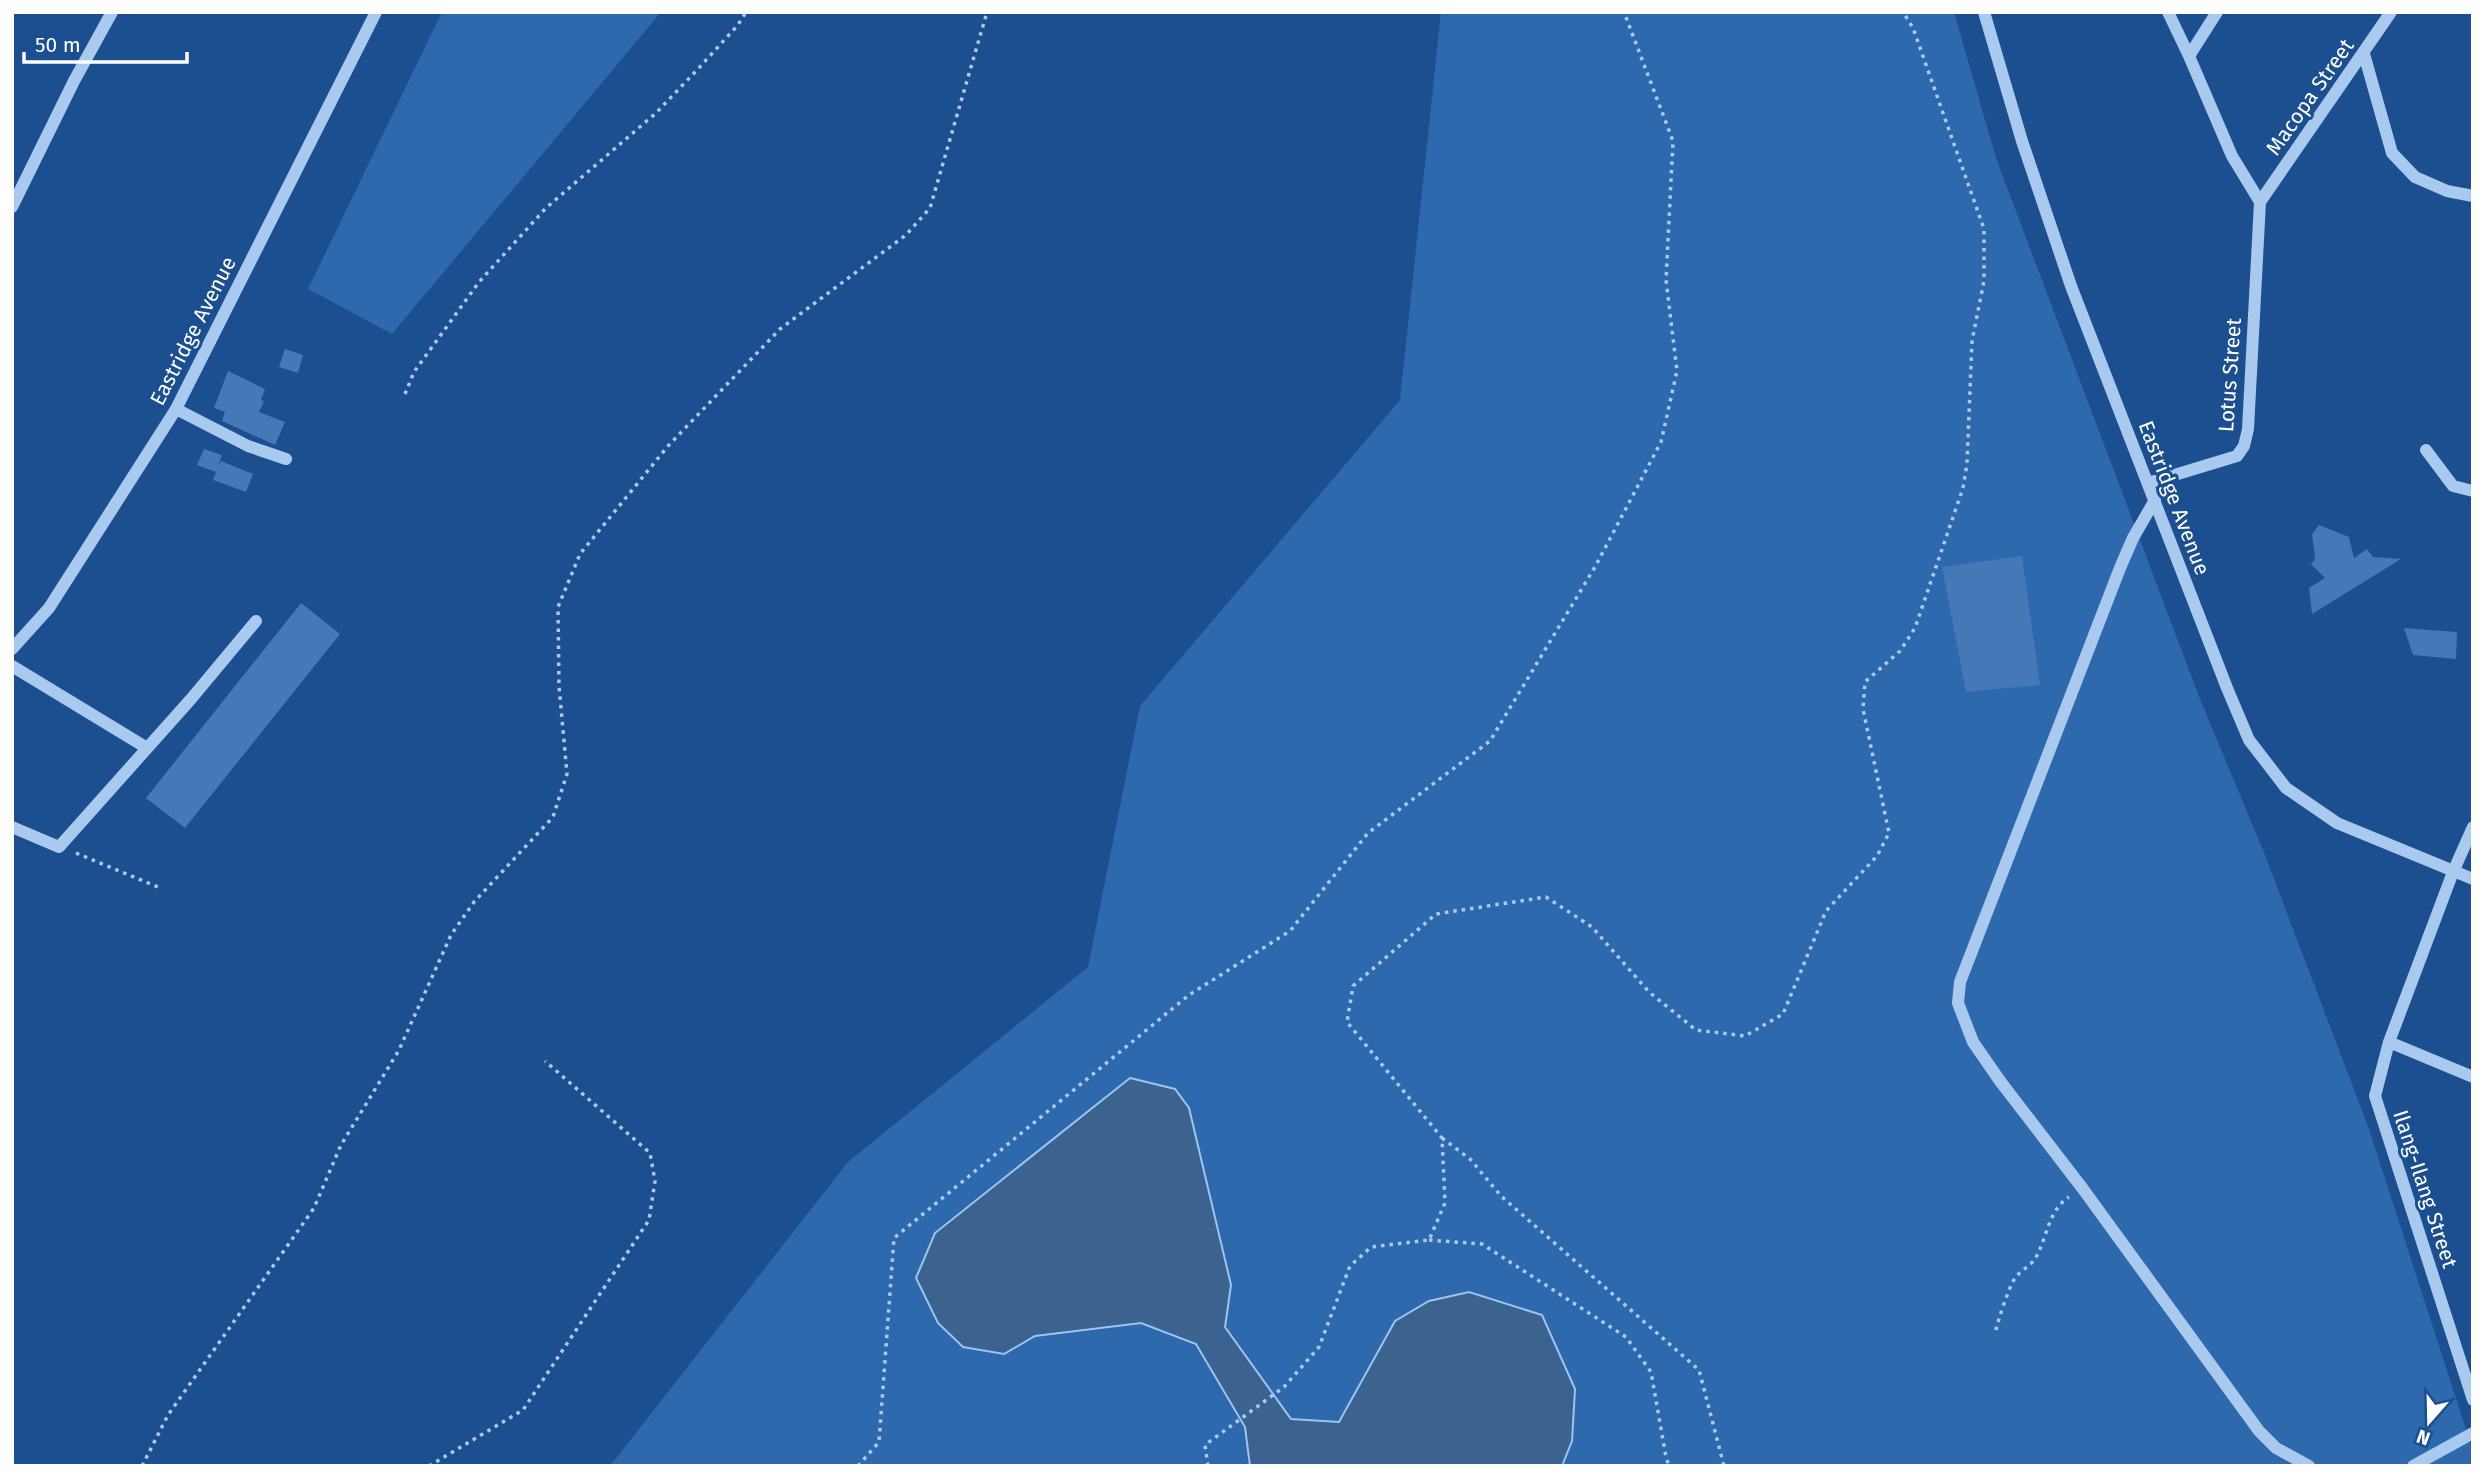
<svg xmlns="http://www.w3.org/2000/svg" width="2485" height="1478" font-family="'Fira Sans',sans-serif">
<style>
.green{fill:#2e69ad}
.water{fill:#3c6290;stroke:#9cc4f0;stroke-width:2}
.building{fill:#4478b7}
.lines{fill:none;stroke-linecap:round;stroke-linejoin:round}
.path{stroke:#a9c9ee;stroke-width:3.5;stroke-dasharray:3.5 5;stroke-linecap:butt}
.minor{stroke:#a9c9ee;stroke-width:12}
.labels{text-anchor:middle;stroke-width:6;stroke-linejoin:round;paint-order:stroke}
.street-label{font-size:21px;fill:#fff;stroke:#1b4f8f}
</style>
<rect width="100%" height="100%" fill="#1b4f8f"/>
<path class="green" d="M442,12H661L392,334L308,289Z
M1441,12H1954L1996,158L2200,699L2263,850L2369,1129L2473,1451V1466H610L848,1162L1088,967L1140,706L1400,400Z"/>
<path class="water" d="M1130,1078L1175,1089L1189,1108L1231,1285L1225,1327L1291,1419L1339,1422L1395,1321L1429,1301L1469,1292L1542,1315L1575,1389L1572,1441L1562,1466H1250L1245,1427L1196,1344L1141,1323L1035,1336L1004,1354L963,1347L938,1323L916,1278L935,1233Z"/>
<path class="building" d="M285,349L303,355L298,373L279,367Z
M228,371L265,389L261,400L264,401L259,412L285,422L275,445L222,421L225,412L214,408Z
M204,449L222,455L218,467L221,461L253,474L246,492L213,480L216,472L197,465Z
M2319,525L2349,537L2354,558L2367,549L2373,557L2401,559L2312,614L2309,588L2325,578L2311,564L2315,559L2312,534Z
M2022,556L2040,685L1966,692L1942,567Z
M301,603L340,634L185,828L146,798Z
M2404,628L2457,632L2456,659L2413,655Z"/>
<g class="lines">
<path class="path" d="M405,394L414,372L479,282L546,208L656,113L697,70L738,25L746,12
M76,853L158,887
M1442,1138L1470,1159L1501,1196L1699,1370L1724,1466
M1429,1240L1482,1244L1626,1337L1651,1372L1666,1457L1669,1466
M1996,1330C1998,1320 2009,1287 2015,1278C2020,1271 2030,1266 2035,1259C2047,1239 2048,1210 2069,1197
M142,1466L168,1415L314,1208L341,1145L399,1050L451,935L474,902L553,817L567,774L559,686L558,607L580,554L668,446L780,329L906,235L930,208L987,12
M429,1466L523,1410L649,1220L655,1181L650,1153L545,1061
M858,1466L879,1442L894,1238L1189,995L1290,931L1368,833L1490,741L1595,567L1661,442L1677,371L1666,280L1673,141L1624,12
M1208,1466L1205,1445L1284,1387L1319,1347L1350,1266L1371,1247L1429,1240L1445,1203L1442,1138L1347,1022L1353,986L1436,914L1546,897L1592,927L1649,992L1696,1030L1745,1036L1783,1014L1826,911L1877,856L1889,833L1863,709L1865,682L1900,651L1915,628L1963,488L1967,464L1972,341L1984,281V229L1913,28L1903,12"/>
<path class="minor" d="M1984,12L2022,141L2071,286L2227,688L2249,740L2286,788L2337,823L2473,879
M2168,12L2189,56L2232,156L2260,202
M2364,54L2392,153L2415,177L2447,191L2473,196
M2189,56L2217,12
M2260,202L2391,12
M12,207L74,81L112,12
M176,409L248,446L286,459
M2426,450L2453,486L2473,491
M2148,483L2237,456L2244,446L2248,429L2260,202
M2155,500L2133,538L2120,568L1960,982L1958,1003L1973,1042L2000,1081L2083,1189L2259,1431L2276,1448L2309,1466
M12,649L49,608L176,409L376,12
M12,666L147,748
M12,827L59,847L191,699L256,621
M2473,827L2453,872L2389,1042L2375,1096L2473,1400
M2389,1042L2473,1077
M2413,1466L2473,1433"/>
</g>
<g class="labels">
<g class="street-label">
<text transform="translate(2310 97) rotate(-55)" y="7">Macopa Street</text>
<text transform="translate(193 331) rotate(-63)" y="7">Eastridge Avenue</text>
<text transform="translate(2230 375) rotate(-86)" y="7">Lotus Street</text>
<text transform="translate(2174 498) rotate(69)" y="7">Eastridge Avenue</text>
<text transform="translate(2425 1189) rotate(72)" y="7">Ilang-Ilang Street</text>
</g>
</g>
<rect width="2485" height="1478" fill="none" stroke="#ffffff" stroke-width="28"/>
<g transform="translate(2429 1422) rotate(200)" stroke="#1b4f8f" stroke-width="5" paint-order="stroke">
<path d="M0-5L12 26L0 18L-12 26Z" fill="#ffffff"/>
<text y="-10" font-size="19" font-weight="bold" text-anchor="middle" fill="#ffffff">N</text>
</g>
<path d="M24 52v10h163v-10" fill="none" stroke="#ffffff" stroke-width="3.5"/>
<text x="35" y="52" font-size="21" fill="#ffffff" stroke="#1b4f8f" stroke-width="5" paint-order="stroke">50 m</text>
</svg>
